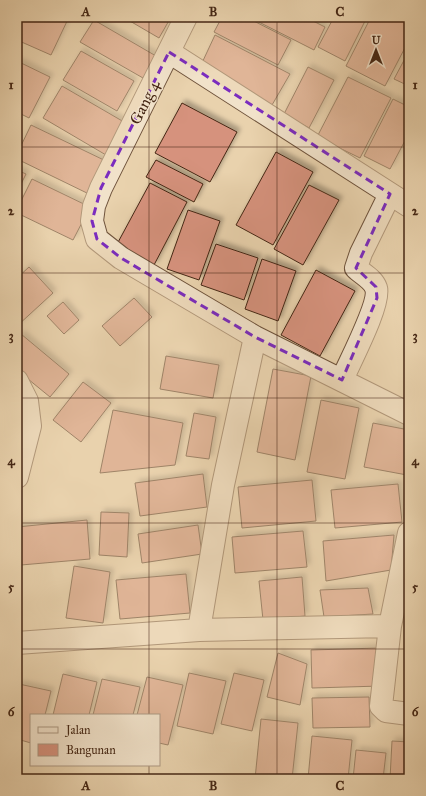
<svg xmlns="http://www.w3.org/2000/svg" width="426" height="796" font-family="'IM FELL Great Primer',serif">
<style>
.building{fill:#d6927d;stroke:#452715;filter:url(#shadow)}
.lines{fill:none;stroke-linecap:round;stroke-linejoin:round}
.minor-casing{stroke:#6e523b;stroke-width:24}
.minor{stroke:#f1e2ca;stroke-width:22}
.marked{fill:none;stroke:#7b2cbf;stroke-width:3;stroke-dasharray:8 5;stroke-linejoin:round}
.grid{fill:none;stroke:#452715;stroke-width:1;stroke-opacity:0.55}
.labels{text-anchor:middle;stroke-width:3;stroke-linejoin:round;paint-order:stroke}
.street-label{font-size:16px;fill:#452715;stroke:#f1e2ca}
.neatline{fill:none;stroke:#452715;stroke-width:1.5}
.grid-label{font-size:13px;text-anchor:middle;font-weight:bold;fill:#452715}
</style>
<defs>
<filter id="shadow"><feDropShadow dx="3.5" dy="-3.5" stdDeviation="2" flood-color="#0004"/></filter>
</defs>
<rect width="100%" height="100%" fill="#e9d2ad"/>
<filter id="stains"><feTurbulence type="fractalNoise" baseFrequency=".005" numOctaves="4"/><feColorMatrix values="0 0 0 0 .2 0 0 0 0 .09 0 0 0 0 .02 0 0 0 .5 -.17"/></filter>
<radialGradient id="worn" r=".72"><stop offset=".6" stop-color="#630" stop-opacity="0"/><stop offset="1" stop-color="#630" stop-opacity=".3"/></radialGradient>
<path class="building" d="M17,17H69L51,55L17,40Z
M123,17H171L159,38Z
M222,17H246L291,40L278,65L214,32Z
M249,17H305L325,27L314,50Z
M334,17H367L345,61L318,47Z
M371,17H409V40L385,86L346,66Z
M94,20L156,56L143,78L80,42Z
M215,35L290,74L272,105L201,65Z
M81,51L134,81L117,111L63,80Z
M409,51V86L394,79Z
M17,61L50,77L29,118L17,112Z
M308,67L334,80L309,128L284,114Z
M348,77L391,98L360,158L317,137Z
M62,86L124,122L106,155L43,118Z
M393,99L409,107V133L390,169L364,156Z
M182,103L237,132L210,182L155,153Z
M31,125L108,162L91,195L17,159V154Z
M276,152L313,172L273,245L236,225Z
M156,160L203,184L194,202L146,177Z
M17,170L26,174L17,192Z
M32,179L90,207L73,240L17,213V209Z
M150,183L187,202L154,265L116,246Z
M309,185L339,200L303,265L274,249Z
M188,210L220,221L199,280L167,269Z
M216,244L258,258L244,300L201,285Z
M262,259L296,271L278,321L245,309Z
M29,267L53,293L17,326V278Z
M316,270L355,291L320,356L281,335Z
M134,298L152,317L120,346L102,326Z
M63,302L79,320L64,334L47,316Z
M21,334L69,374L50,397L17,370V339Z
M166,356L219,365L213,398L160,389Z
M273,369L311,376L295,460L257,452Z
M83,382L111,403L81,442L53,420Z
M321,400L359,408L345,479L307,472Z
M113,410L183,423L175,465L100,473Z
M194,413L216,417L209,459L186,456Z
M373,423L409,430V464L407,475L364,467Z
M203,474L207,507L140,516L135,483Z
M312,480L316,521L242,528L238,487Z
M398,484L402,522L335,528L331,490Z
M101,512L129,513L127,557L99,555Z
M87,520L90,559L21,565L17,527Z
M198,525L202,554L142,563L138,534Z
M303,531L307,567L235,573L232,537Z
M394,535L391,570L326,581L323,541Z
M74,566L110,572L103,623L66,618Z
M186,574L190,613L120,619L116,580Z
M302,577L305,616L263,620L259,581Z
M368,588L373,614L324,617L320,590Z
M379,648L381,686L312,688L311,650Z
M278,653L307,664L300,705L267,697Z
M189,673L226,681L213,734L177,726Z
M234,673L264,680L252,731L221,724Z
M63,674L97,682L89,715H53Z
M147,677L183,685L168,745L159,743V715H137Z
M102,679L140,687L133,715H93Z
M19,684L51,691L45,715H31V743L17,739V695Z
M369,697L370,727L313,728L312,698Z
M261,719L298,723L292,779H255Z
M312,736L352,740L348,779H308Z
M392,741L409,742V779H390Z
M356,750L386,753L383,779H353Z"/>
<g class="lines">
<defs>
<path id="minor" d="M186,17L101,188L94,206L92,221L97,239L121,258L255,337L409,414
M169,52L409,206
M342,380C349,363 381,303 376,288C373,279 362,274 356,268L361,253L390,194
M17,381L27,401L30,426L17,477
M409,533L390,626L381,706L386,711L409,714
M199,630L223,485L255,337
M17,643L199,630L390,626"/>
</defs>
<use href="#minor" class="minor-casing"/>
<use href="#minor" class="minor"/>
</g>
<path d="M0 0H426V796H0ZM169,52L390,194L356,268L376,287L377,298L342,380L255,337L121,258L97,239L92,221L101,188Z" fill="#e9d2ad" fill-opacity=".55" fill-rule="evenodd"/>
<path class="marked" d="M169,52L390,194L356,268L376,287L377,298L342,380L255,337L121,258L97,239L92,221L101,188Z"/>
<path class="grid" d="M149,17V715M277,17V779M17,147H409M17,273H409M17,398H409M17,523H409M17,649H409M149,765V779"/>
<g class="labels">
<g class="street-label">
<text transform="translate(144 102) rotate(-63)" y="6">Gang 4</text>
</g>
</g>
<rect width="426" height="796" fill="none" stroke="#e9d2ad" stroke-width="44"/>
<rect x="30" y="714" width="130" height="52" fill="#f1e2ca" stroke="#ac9782"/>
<rect x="38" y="727" width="20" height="6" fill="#f1e2ca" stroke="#ac9782"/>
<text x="66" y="734" font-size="12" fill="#452715">Jalan</text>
<rect x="38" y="744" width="20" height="12" fill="#d6927d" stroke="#ac9782"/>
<text x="66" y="754" font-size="12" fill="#452715">Bangunan</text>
<g transform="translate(376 50)" stroke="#f1e2ca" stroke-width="3" paint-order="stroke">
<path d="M0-3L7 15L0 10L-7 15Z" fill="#452715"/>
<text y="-6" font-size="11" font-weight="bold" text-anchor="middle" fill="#452715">U</text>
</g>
<rect x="22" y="22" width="382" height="752" class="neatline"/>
<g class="grid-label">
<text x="86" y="16">A</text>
<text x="213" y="16">B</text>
<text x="340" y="16">C</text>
<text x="11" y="89">1</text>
<text x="415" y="89">1</text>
<text x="11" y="215">2</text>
<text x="415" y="215">2</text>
<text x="11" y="340">3</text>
<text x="415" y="340">3</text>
<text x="11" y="465">4</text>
<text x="415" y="465">4</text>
<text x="11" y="591">5</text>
<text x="415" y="591">5</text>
<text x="11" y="716">6</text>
<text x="415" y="716">6</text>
<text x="86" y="790">A</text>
<text x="213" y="790">B</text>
<text x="340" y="790">C</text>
</g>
<rect width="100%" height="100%" filter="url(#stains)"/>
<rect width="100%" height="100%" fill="url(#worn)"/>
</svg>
